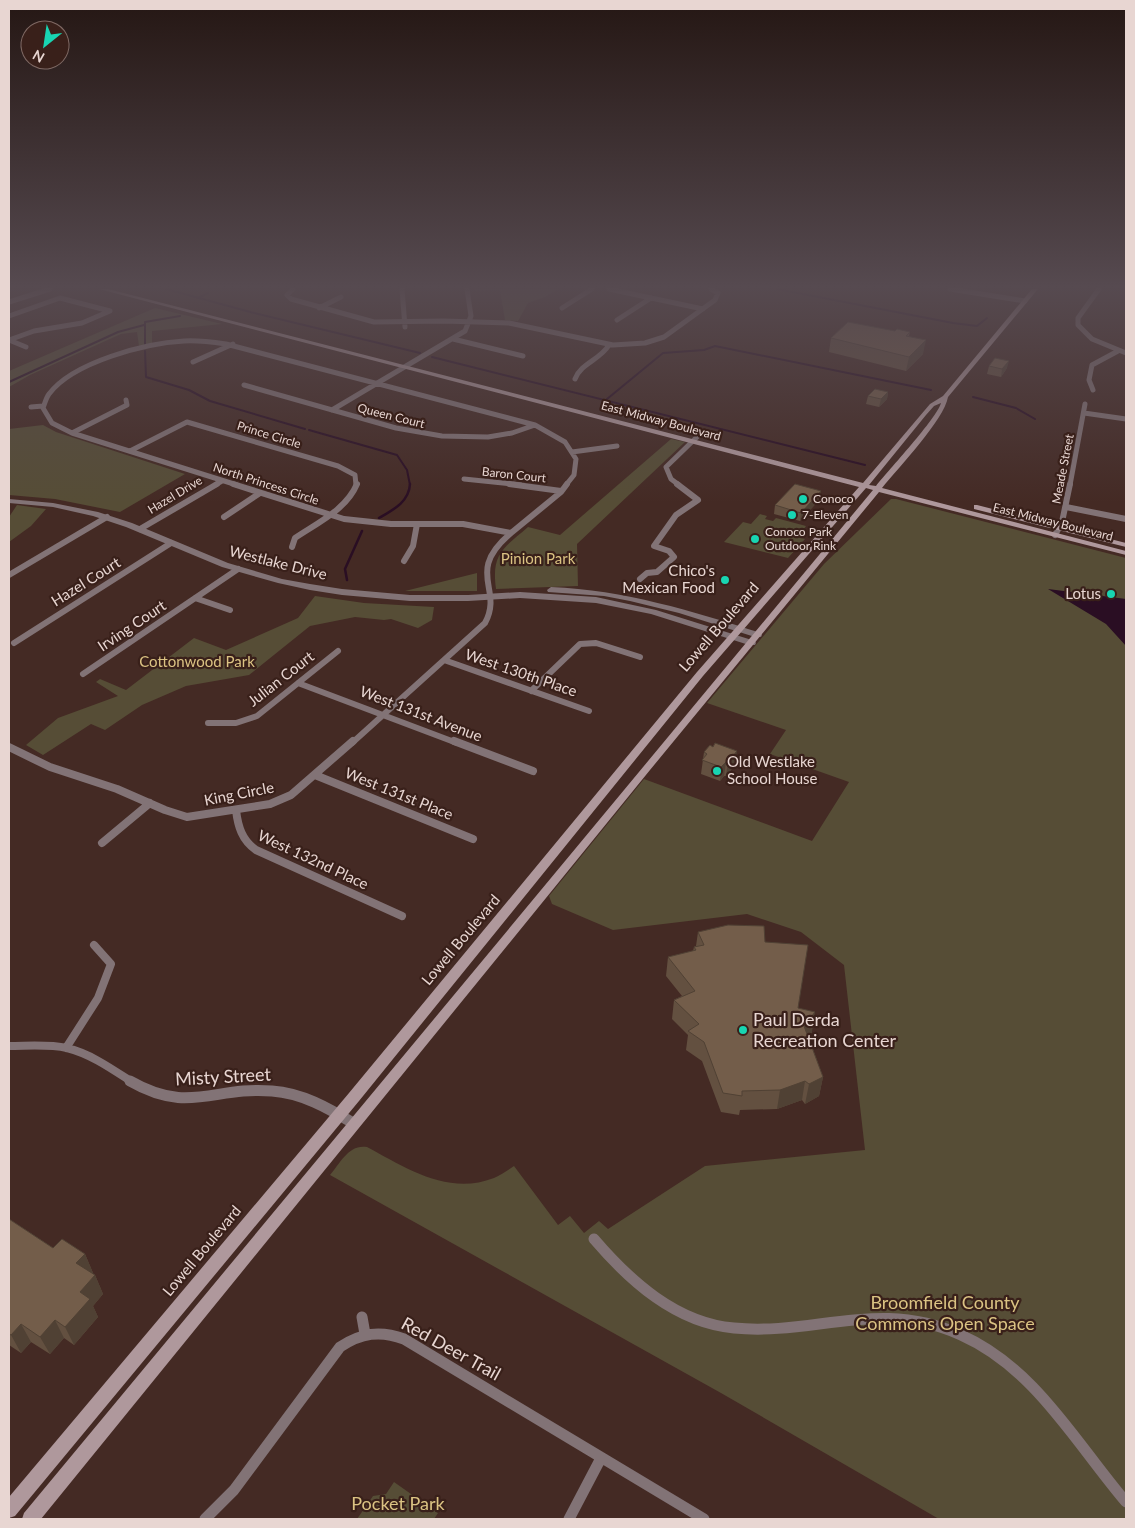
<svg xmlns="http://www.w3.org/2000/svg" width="1135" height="1528" font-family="Lato,sans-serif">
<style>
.green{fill:#564d36}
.water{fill:#2a0e23}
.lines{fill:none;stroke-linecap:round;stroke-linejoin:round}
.stream-far1{stroke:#2a0e23;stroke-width:2}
.stream{stroke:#2a0e23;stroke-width:2.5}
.minor-far3{stroke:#827376;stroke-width:5}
.minor-far2{stroke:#827376;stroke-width:6}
.minor-far1{stroke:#827376;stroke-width:8}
.minor{stroke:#827376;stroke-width:11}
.tertiary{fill:#827376;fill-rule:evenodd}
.secondary{fill:#af989c;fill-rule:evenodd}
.wall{fill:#635040}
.shaded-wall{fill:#504134}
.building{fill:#735d4a;stroke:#504134}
.poi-dot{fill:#18d5b2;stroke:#39201a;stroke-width:2}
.labels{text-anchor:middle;stroke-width:4.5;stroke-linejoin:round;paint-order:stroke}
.far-street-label{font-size:12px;fill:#e8d6d2;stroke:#39201a}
.far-poi-label{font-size:12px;fill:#e8d6d2;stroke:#39201a;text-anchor:start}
.park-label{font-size:15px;fill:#dbc383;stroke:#39201a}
.street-label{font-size:15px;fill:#e8d6d2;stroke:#39201a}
.poi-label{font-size:15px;fill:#e8d6d2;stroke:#39201a;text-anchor:end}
.near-poi-label{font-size:18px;fill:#e8d6d2;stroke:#39201a;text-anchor:start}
.near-street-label{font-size:18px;fill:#e8d6d2;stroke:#39201a}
.near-park-label{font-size:18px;fill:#dbc383;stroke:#39201a}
</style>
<rect width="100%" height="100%" fill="#442a24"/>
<path class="green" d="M475,289H558L545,297L528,303L518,321L505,320L500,290L475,291Z
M155,308L222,324L152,331V343L139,346L137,332L121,334L30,375L9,387V371Z
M43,425L56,432L185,474L120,512L55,499L9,495V429Z
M671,439L685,442L577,544L578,586L496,589C491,553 504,548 528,527L560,535Z
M891,499H896L1126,558V1519H939L721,1393L330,1175C341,1162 349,1144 367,1147C406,1168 448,1196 494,1178C501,1175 508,1170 514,1166L558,1225L570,1216L584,1233L599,1221L608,1229L705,1166L865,1150L844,965L801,932L747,914L613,930L552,904L549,896L644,779L812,841L849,782L770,754L786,730L707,703L824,564Z
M17,505L46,509L31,526L9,542V517Z
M760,514L767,516L765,519L773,521L776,518L806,526L799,537L805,539L788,558L724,542L743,522L751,524Z
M477,573V591H405Z
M315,596L364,603L434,607L432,620L418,628L391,619L384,620L355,617L310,626L249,675L186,686L142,705L105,730L91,724L43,755L26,745L58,718L118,696L96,682L100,679L126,690L194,638L226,650L298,618Z
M394,1482L438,1513L434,1519H357L373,1496L386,1494Z"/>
<path class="water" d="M1048,589L1126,599V646L1106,624Z"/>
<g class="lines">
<path class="stream-far1" d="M166,289L254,313L420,353
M777,289L953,323L977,326L987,318
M200,297L208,293
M145,344V322L180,316
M145,351L146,377L189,390L210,401L305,429
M432,357L865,465
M9,382L118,332L144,325
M973,397L1016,408L1035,419
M607,399L663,353L704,350L715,346L931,390
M309,430L397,455L407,470L410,485"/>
<path class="stream" d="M379,518C393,510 409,502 410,484
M347,580L345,569L362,531"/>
<path class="minor-far3" d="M293,289L287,295L291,299L374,322L444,321L509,323L613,345L645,343L664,337L715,300L718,293L711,289
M402,289L405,327
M609,289L703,309
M950,289L1025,301
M1099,289L1078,318V325L1092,339L1126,353
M9,302L50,289
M319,308L341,297
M562,308L592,289
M9,316L60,298L110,311L82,323L34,331L9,340
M617,320L651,298
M453,339L523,356
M9,340L26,347
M193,362L233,344
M575,379C581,363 600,360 609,345
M244,385L396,428L442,436L488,437L512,433L535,425
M1093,390L1089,380L1092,365L1118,351
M31,407L43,406
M332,410L465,331L471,316L467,289
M1084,413L1126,419
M72,433L127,405L126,400
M130,451L187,422L338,466L355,475L356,485
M572,452L617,446
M464,479L521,485
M215,485L222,481
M237,485L72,433L52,423L43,408C45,403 46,398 49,394C73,362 146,343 184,341C198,340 212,342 226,344L535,425L565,442L576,459L574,475L566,485
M679,485L671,479L666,467L698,436
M1070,485L1085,404"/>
<path class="minor-far2" d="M233,484L344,519L391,524H463L511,533
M509,484L561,491
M1066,507L1126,519
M224,517L260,493
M140,529L217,484
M511,533L561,492L567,484
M1055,535L1062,522L1070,484
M292,547L295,538C317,523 346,510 357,484
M404,561L413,546L417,524
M9,575L107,517
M640,579L647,573L657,572L674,557L669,551L654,546L676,515L698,500L677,484
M195,598L230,610
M14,643L171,543
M444,660L589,711
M83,674L238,569
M298,683L457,743
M531,691L580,644L596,643L640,657
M208,723H236L257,716L338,651
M352,743L485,623C504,588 464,573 511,533"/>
<path class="minor-far1" d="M454,741L533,771
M9,747L50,767L117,789L165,810L187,817L270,804L291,795L353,741
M315,775L473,839
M236,810C238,827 242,840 256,850L402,916
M102,843L150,803
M9,1046C28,1046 48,1044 67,1048C91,1054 112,1069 132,1082
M66,1048L98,998L111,964L94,945"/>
<path class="minor" d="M130,1081C189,1115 214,1086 272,1091C302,1093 328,1108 353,1123
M594,1239C630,1281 676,1323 734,1328C814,1336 879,1298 961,1335C1035,1368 1075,1442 1126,1502
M362,1317L365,1334
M205,1519L234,1490L340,1347C361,1333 380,1330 404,1339L704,1519
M569,1519L601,1458"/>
<path class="tertiary" d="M9,499L53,503L98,512L132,523L228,563L282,579L310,584L342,589L410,595H468L520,592L596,597L656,610L755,641L756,643L755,645H749L651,614L596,603L520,598L468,601H410L342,595L310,590L278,583L222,567L126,527L93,516L53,507L9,503Z
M551,587C624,590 692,611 761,633L762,635L761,637H755L679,613L630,601L604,596L548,592L547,590Z"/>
<path class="secondary" d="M99,289H108L863,483L930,404L943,396L1032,289H1038L948,397C944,420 899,467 882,488L1126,551V555L879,492L650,770L41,1519H22L24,1513L873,490L866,488L703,676L359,1101L15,1516L9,1518V1497L349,1093L697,672L859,487ZM941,403C937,418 888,471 876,486L869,485L926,415L934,406Z
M974,505H977L1126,543V547L974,509Z"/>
</g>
<path class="wall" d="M895,331L910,332L909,336L923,354L906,371L829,352L831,338Z
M989,366L1007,368L1001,377L987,374Z
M888,392L887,399L879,407L866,404L868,396Z
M820,499L800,521L774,514L775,505Z
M704,752L735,765L726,776H724L720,781L701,774Z
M698,932L765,942L798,1008L812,1032L808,1036L823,1077L819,1096L805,1104L802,1100L777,1109L740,1110L739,1115L721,1112L702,1061L686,1050L688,1035L672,1019L674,1000L682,996L666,976L668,957L693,951L694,947L696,946Z
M9,1219L53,1248L85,1254L93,1273L92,1274L95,1275L103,1294L93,1306L98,1317L74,1345L64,1338L50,1354L31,1342L21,1353L9,1345Z"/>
<path class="shaded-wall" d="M926,340L923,354L906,371L909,357Z
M1009,361L1007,368L1001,377L1002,369Z
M888,392L887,399L879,407L881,399Z
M821,491L820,499L800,521L801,513Z
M737,751L735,765L726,776L728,762Z
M726,762L724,776L720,781L721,767Z
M815,1012L812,1032L800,1045L804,1026Z
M823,1077L819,1096L805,1104L809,1084Z
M805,1081L802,1100L777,1109L780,1090Z
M85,1254L93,1273L85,1282L76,1263Z
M95,1275L103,1294L93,1306L98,1317L74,1345L65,1327L80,1292Z
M55,1320L64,1338L50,1354L40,1337Z
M21,1324L31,1342L21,1353L11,1335Z"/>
<path class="building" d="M848,322L895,331L897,329L910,332L906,336L926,340L909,357L831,338Z
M995,358L1009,361L1002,369L989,366Z
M875,389L888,392L881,399L868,396Z
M795,484L821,491L801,513L775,505Z
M715,743L737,751L728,762H726L721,767L702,760L707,754L704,752L710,745L713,747Z
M728,925L764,926L765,942L808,945L798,1008L815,1012L804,1026L823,1077L809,1084L805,1081L780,1090L742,1091V1096L723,1093L704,1042L688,1031L699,1024L674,1000L695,991L668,957L696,950L694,947L704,945L698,932Z
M9,1219L53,1248L62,1239L85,1254L76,1263L95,1275L80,1292L90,1299L65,1327L55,1320L40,1337L21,1324L11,1335L9,1334Z"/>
<linearGradient id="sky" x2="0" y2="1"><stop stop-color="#251714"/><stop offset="0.57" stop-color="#564a50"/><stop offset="1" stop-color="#564a50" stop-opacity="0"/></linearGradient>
<rect width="1135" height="503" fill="url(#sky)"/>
<g class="poi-dot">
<circle cx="803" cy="499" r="5"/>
<circle cx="792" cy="515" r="5"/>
<circle cx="755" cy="539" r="5"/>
<circle cx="725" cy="580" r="5"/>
<circle cx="1111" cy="594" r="5"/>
<circle cx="717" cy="771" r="5"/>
<circle cx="743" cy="1030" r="5"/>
</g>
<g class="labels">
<g class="far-street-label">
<text transform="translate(391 416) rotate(14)" y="4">Queen Court</text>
<text transform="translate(661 421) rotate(15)" y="4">East Midway Boulevard</text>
<text transform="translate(269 435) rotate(17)" y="4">Prince Circle</text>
<text transform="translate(1063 469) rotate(-79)" y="4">Meade Street</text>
<text transform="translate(514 475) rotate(6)" y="4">Baron Court</text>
<text transform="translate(266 484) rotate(18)" y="4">North Princess Circle</text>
<text transform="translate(175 495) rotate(-31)" y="4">Hazel Drive</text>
<text transform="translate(1053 522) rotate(14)" y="4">East Midway Boulevard</text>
</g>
<g class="far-poi-label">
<text x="813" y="503">Conoco</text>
<text x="802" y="519">7-Eleven</text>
<text x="765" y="536">Conoco Park<tspan x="765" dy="14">Outdoor Rink</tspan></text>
</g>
<g class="park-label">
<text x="538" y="564">Pinion Park</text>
<text x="197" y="667">Cottonwood Park</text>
</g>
<g class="street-label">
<text transform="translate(278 563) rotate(14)" y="5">Westlake Drive</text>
<text transform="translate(86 582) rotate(-32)" y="5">Hazel Court</text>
<text transform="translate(132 626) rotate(-34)" y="5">Irving Court</text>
<text transform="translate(719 627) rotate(-49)" y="5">Lowell Boulevard</text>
<text transform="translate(521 673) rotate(19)" y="5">West 130th Place</text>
<text transform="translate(281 679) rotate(-38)" y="5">Julian Court</text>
<text transform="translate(421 714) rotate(21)" y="5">West 131st Avenue</text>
<text transform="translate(239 794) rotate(-11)" y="5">King Circle</text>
<text transform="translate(399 794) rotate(22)" y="5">West 131st Place</text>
<text transform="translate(313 860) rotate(25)" y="5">West 132nd Place</text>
<text transform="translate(461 940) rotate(-50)" y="5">Lowell Boulevard</text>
<text transform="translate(202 1251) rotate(-50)" y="5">Lowell Boulevard</text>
</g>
<g class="poi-label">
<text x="715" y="576">Chico's<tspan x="715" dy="17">Mexican Food</tspan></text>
<text x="1101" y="599">Lotus</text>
<text x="727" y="767" text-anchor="start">Old Westlake<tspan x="727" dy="17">School House</tspan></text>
</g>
<g class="near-poi-label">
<text x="753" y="1026">Paul Derda<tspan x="753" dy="21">Recreation Center</tspan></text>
</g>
<g class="near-street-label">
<text transform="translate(223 1077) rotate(-3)" y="6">Misty Street</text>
<text transform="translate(451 1349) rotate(29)" y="6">Red Deer Trail</text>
</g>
<g class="near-park-label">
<text x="945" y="1309">Broomfield County<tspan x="945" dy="21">Commons Open Space</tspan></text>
<text x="398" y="1510">Pocket Park</text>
</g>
</g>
<rect width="1135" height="1528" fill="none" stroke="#e8d6d2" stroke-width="20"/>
<g transform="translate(45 45) rotate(210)"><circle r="24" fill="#39201a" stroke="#7f6964"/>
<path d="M0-4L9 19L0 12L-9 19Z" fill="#18d5b2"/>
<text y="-8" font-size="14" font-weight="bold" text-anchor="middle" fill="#e8d6d2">N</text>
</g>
</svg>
